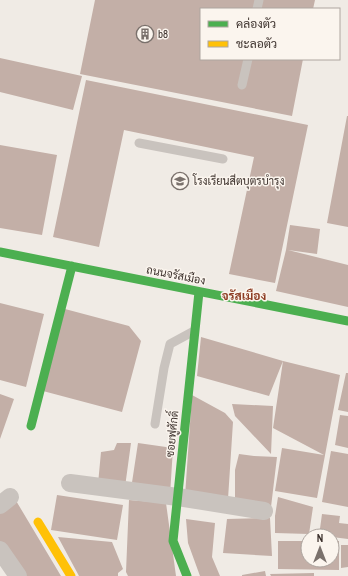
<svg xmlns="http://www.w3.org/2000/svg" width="348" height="576" font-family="'Archivo Narrow',Sarabun,sans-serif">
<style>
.building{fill:#c3afa7}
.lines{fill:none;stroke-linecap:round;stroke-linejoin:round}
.lane{stroke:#c9c3be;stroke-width:9}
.street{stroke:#c9c3be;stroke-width:18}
.fast{stroke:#4caf50;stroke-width:9}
.slow{stroke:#ffc107;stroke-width:9}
.labels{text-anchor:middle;stroke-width:3;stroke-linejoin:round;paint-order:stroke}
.poi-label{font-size:11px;fill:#3b302b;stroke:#fbf5ee;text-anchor:start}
.street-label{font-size:11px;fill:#3b302b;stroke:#fbf5ee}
.neighbourhood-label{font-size:12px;font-weight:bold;fill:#8c3b22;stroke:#fbf5ee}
</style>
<rect width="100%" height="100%" fill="#f0ebe5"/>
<path class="building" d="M95,0H315L313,9H201V59H303L292,116L80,74Z
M0,58L82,76L73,110L0,92Z
M86,80L308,125L275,283L229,274L254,157L124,130L99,247L53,237Z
M347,116H348V227L327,223Z
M0,145L57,155L42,235L0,228Z
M290,225L320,229L317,254L288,250L348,265V307L276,291L286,250Z
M0,303L44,314L26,387L0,380Z
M65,309L129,326L141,341L122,412L43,391Z
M201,337L283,361L269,396L197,376Z
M283,361L340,375L317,498L275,491L282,448L324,455L273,428Z
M346,373H348V412L338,410Z
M0,394L14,399L0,439Z
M192,395L225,413L233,422L228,499L185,496Z
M232,404L273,406L271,454L235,416Z
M340,415L348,416V448L335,445Z
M117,443H131L125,487L98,484L101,452L114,450Z
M138,443L173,448L170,495L131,489Z
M331,451L348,454V507L322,502Z
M239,454L254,456L277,457L271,507L235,503V470Z
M9,489L61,576H8L0,562V495Z
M57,495L123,505L117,540L51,530Z
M278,497L313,507L309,534L275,533V516Z
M129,500L166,503L176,576H128L126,572Z
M322,514L340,516L339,523L348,524V539L332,537V536H319Z
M270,518L272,556L223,553L227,519Z
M186,519L215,523L212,557L220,576H200L188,543Z
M58,537L112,542L123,569L118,573V576H79Z
M278,541H308V560H332V541H339V570L278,569Z
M341,545H348V567L341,568Z
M265,571L266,576H242V575Z
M314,573V576H271L270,574Z"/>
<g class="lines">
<path class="lane" d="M257,9L259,0
M242,85L248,59
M139,143L223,159
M155,424L164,368L170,344L194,331"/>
<path class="street" d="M70,483L178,497L264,511
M0,505L10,497
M0,550L18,576"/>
<path class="fast" d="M0,252L348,321
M31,426L72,266
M187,576L173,541L199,292"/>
<path class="slow" d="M38,522L71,576"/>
</g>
<defs>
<symbol id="building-ring" viewBox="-11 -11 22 22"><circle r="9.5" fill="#fbf5ee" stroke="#7a716c" stroke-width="1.5"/><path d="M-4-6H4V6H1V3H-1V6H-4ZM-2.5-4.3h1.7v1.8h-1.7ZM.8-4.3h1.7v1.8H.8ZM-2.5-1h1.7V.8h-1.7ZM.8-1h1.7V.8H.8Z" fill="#7a716c"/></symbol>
<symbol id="school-ring" viewBox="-11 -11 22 22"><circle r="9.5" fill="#fbf5ee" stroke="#7a716c" stroke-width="1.5"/><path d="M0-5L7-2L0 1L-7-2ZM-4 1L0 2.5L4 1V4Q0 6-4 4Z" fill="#7a716c"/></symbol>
</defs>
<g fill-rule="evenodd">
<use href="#building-ring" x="135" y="24" width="20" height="20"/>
<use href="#school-ring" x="170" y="171" width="20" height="20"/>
</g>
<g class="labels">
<g class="poi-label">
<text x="158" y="38">b8</text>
<text x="193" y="185">โรงเรียนสีตบุตรบำรุง</text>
</g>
<g class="street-label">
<text transform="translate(176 275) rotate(11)" y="4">ถนนจรัสเมือง</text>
<text transform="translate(172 434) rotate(-84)" y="4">ซอยฟูศักดิ์</text>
</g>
<g class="neighbourhood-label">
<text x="244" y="300">จรัสเมือง</text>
</g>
</g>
<rect x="200" y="8" width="140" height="52" fill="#fbf5ee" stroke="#aea6a0"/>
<rect x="208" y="21" width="20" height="6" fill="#4caf50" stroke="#aea6a0"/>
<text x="236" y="28" font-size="12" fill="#3b302b">คล่องตัว</text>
<rect x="208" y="41" width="20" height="6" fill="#ffc107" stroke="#aea6a0"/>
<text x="236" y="48" font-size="12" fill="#3b302b">ชะลอตัว</text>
<g transform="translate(320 548)"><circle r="19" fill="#fbf5ee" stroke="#aea6a0"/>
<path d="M0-3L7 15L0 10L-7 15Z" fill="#7a716c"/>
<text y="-6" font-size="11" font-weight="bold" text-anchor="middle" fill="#3b302b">N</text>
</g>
</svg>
